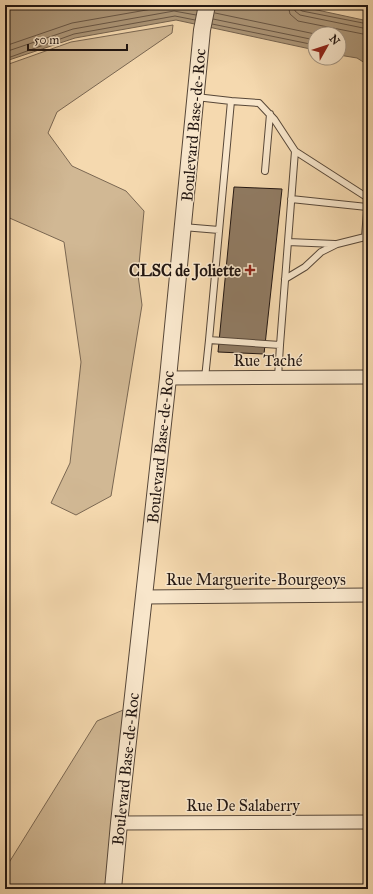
<svg xmlns="http://www.w3.org/2000/svg" width="373" height="894" font-family="'IM FELL Great Primer',serif">
<style>
.green{fill:#d1b894;stroke:#7a6752}
.water{fill:#ad9779;stroke:#75634f}
.lines{fill:none;stroke-linecap:round;stroke-linejoin:round}
.shore{stroke:#685645;stroke-width:1}
.building{fill:#907b63;stroke:#221611}
.service-casing{stroke:#574738;stroke-width:8}
.minor-casing{stroke:#574738;stroke-width:15}
.tertiary-casing{stroke:#574738;stroke-width:18}
.path{stroke:#221611;stroke-width:2.5;stroke-dasharray:1 2;stroke-linecap:butt}
.service{stroke:#f8e6cb;stroke-width:6}
.minor{stroke:#f8e6cb;stroke-width:13}
.tertiary{stroke:#f8e6cb;stroke-width:16}
.poi-dot{fill:#8f2418;stroke:#f8e6cb;stroke-width:1.5}
.labels{text-anchor:middle;stroke-width:3;stroke-linejoin:round;paint-order:stroke}
.street-label{font-size:16px;fill:#221611;stroke:#f8e6cb}
.poi-label{font-size:16px;font-weight:bold;fill:#221611;stroke:#f8e6cb;text-anchor:end}
</style>
<rect width="100%" height="100%" fill="#f5d9af"/>
<filter id="stains"><feTurbulence type="fractalNoise" baseFrequency=".005" numOctaves="4"/><feColorMatrix values="0 0 0 0 .2 0 0 0 0 .09 0 0 0 0 .02 0 0 0 .5 -.17"/></filter>
<radialGradient id="worn" r=".72"><stop offset=".6" stop-color="#630" stop-opacity="0"/><stop offset="1" stop-color="#630" stop-opacity=".3"/></radialGradient>
<path class="green" d="M173,25L172,33L57,112L48,133L72,166L126,191L144,211L138,275L142,305L111,496L76,515L51,503L70,463L81,362L64,242L5,216V67L9,64L71,42Z
M128,708L108,889H5V869L97,721Z"/>
<path class="water" d="M20,5H294L368,21V65L357,58L339,55V34H315V50L176,20L75,38L9,60L5,64V12Z"/>
<g class="lines">
<path class="shore" d="M288,5L290,14L298,21L368,35
M294,5L295,11L300,15L368,29
M299,5V9L302,11L368,24
M215,13L315,34
M213,19L315,40
M212,24L315,45
M5,46L72,23L175,5
M5,52L73,29L174,11L196,15
M5,59L74,34L175,16L195,20"/>
</g>
<path class="building" d="M234,187L282,189L264,354L218,352Z
M5,511L9,532L5,539Z"/>
<g class="lines">
<defs>
<path id="service" d="M196,97L231,101L209,340L280,345L295,151L368,198
M231,101L259,103L274,119L295,151
M265,171L270,114
M291,199L367,207
M183,227L219,230
M288,242L335,244
M285,279L305,267L321,252L337,244L365,237L368,198
M278,377L280,345
M205,378L209,340"/>
<path id="minor" d="M168,378L368,377
M144,597L368,595
M119,823L368,822"/>
<path id="tertiary" d="M113,889L119,823L168,378L202,30L207,5"/>
</defs>
<use href="#service" class="service-casing"/>
<use href="#minor" class="minor-casing"/>
<use href="#tertiary" class="tertiary-casing"/>
<path class="path" d="M362,5L368,6"/>
<use href="#service" class="service"/>
<use href="#minor" class="minor"/>
<use href="#tertiary" class="tertiary"/>
</g>
<path class="poi-dot" d="M248 264h4v4h4v4h-4v4h-4v-4h-4v-4h4z"/>
<g class="labels">
<g class="street-label">
<text transform="translate(193 125) rotate(-85)" y="6">Boulevard Base-de-Roc</text>
<text x="268" y="366">Rue Taché</text>
<text transform="translate(160 447) rotate(-84)" y="6">Boulevard Base-de-Roc</text>
<text x="256" y="585">Rue Marguerite-Bourgeoys</text>
<text transform="translate(125 769) rotate(-84)" y="6">Boulevard Base-de-Roc</text>
<text x="243" y="811">Rue De Salaberry</text>
</g>
<g class="poi-label">
<text x="241" y="276">CLSC de Joliette</text>
</g>
</g>
<rect width="373" height="894" fill="none" stroke="#f5d9af" stroke-width="20"/>
<rect x="6" y="6" width="361" height="882" fill="none" stroke="#221611" stroke-width="2"/>
<rect x="10" y="10" width="353" height="874" fill="none" stroke="#221611"/>
<g transform="translate(327 46) rotate(51)"><circle r="19" fill="#f8e6cb" stroke="#a29381"/>
<path d="M0-3L7 15L0 10L-7 15Z" fill="#8f2418"/>
<text y="-6" font-size="11" font-weight="bold" text-anchor="middle" fill="#221611">N</text>
</g>
<path d="M28 44v6h99v-6" fill="none" stroke="#221611" stroke-width="2"/>
<text x="34" y="44" font-size="12" fill="#221611" stroke="#f8e6cb" stroke-width="3" paint-order="stroke">50 m</text>
<rect width="100%" height="100%" filter="url(#stains)"/>
<rect width="100%" height="100%" fill="url(#worn)"/>
</svg>
